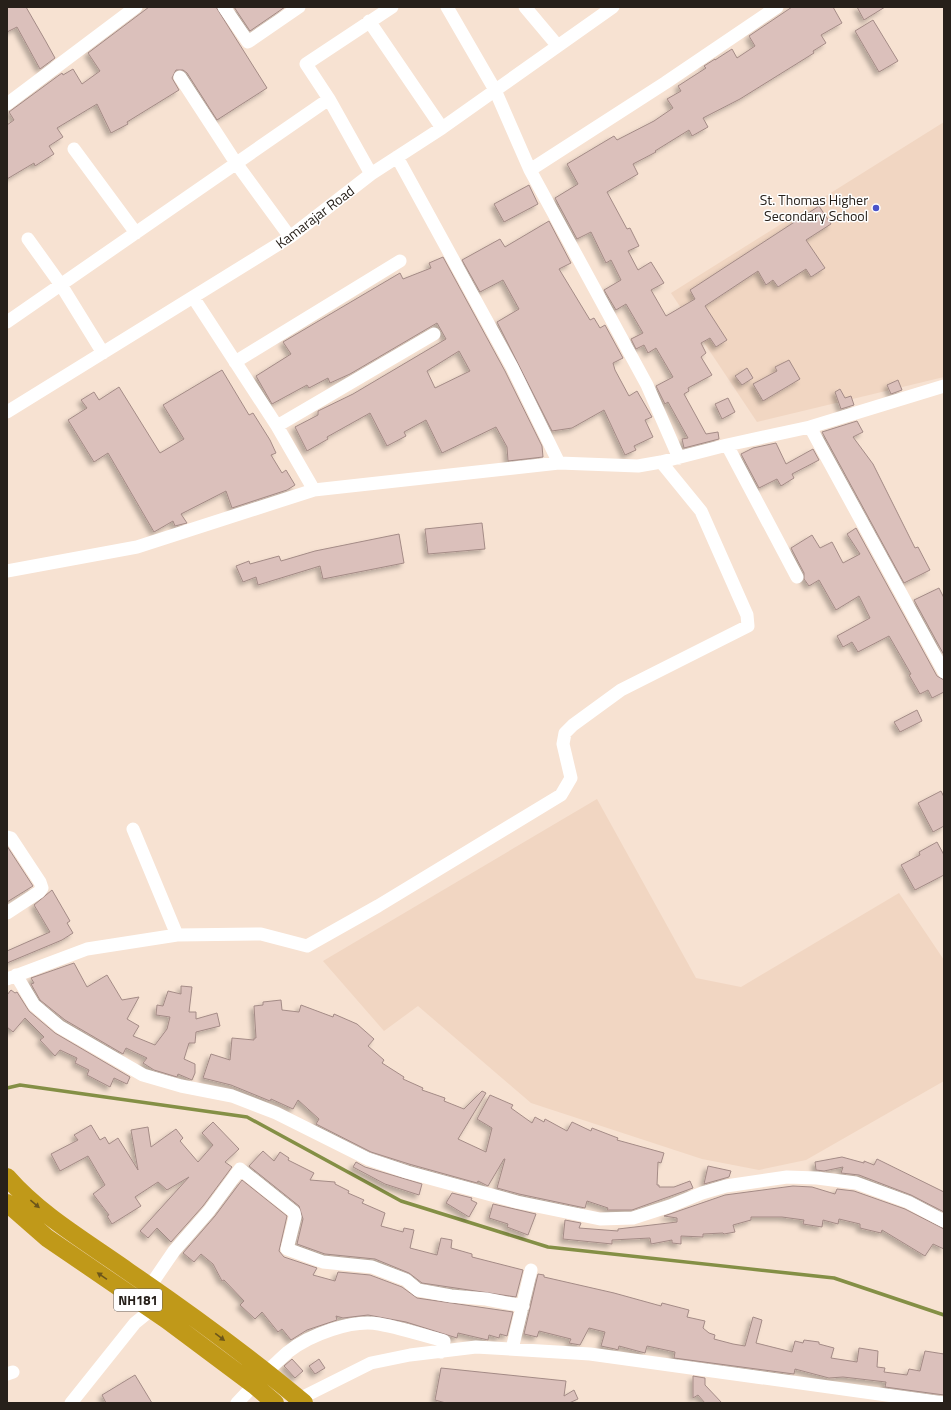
<svg xmlns="http://www.w3.org/2000/svg" width="951" height="1410" font-family="'Titillium Web',sans-serif">
<style>
.built{fill:#f1d6c2}
.lines{fill:none;stroke-linecap:round;stroke-linejoin:round}
.stream{stroke:#848f45;stroke-width:3.5}
.building{fill:#dbc0bb;stroke:#a48b86;fill-rule:evenodd;filter:url(#shadow)}
.minor{stroke:#fff;stroke-width:13}
.highway{stroke:#c09919;stroke-width:18}
.oneway{fill:#6c561a}
.poi-dot{fill:#4b53c9;stroke:#fff;stroke-width:1.5}
.labels{text-anchor:middle;stroke-width:3;stroke-linejoin:round;paint-order:stroke}
.shield{fill:#fff;stroke:#68635f;stroke-width:1}
.shield-label{font-size:13px;font-weight:bold;fill:#27201a}
.poi-label{font-size:14px;fill:#27201a;stroke:#fff;text-anchor:end}
.street-label{font-size:14px;fill:#27201a;stroke:#fff}
</style>
<defs>
<filter id="shadow"><feDropShadow dx="-3.5" dy="3.5" stdDeviation="2" flood-color="#0004"/></filter>
</defs>
<rect width="100%" height="100%" fill="#f7e2d2"/>
<path class="built" d="M944,122V377L757,422L671,293Z
M597,799L696,978L741,987L899,893L944,960V1081L806,1160L759,1170L702,1159L531,1103L418,1006L384,1031L323,961Z"/>
<g class="lines">
<path class="stream" d="M7,1088L20,1085L247,1117L401,1201L548,1247L834,1278L944,1315"/>
</g>
<path class="building" d="M7,7H26L45,40L55,58L40,69L17,27L7,32Z
M149,7H216L267,88L217,120L187,73L183,70H176L172,78L179,90L127,122L128,124L111,133L97,104L57,128L63,137L49,146L54,154L35,166L34,163L7,179V125L14,120L9,112L62,73L63,75L73,69L82,84L100,71L88,53Z
M234,7H285L250,31Z
M792,7H833L842,23L821,35L826,43L813,51L814,53L740,99L703,118L708,127L692,136L689,130L655,151L656,152L633,164L638,174L607,192L627,229L630,228L639,246L628,251L638,270L651,262L664,283L651,290L666,316L695,299L690,290L819,206L831,224L806,240L825,268L811,277L806,269L778,287L773,280L766,285L758,271L705,306L727,340L716,347L710,338L701,343L706,353L701,357L712,375L688,388L689,391L684,394L706,434L718,432L719,439L684,448L682,439L688,438L668,402L665,404L656,386L673,377L656,348L648,353L644,345L636,349L631,339L643,333L626,304L616,310L604,290L621,280L611,260L606,263L591,232L577,239L555,198L578,184L567,164L614,136L617,140L654,121L673,108L667,99L681,91L678,86L706,68L704,66L715,59V60L732,49L737,58L755,46L749,36Z
M857,7H885L864,20Z
M873,20L898,61L879,72L855,31Z
M529,185L538,204L504,222L494,204Z
M549,221L571,263L559,269L590,320L594,318L600,328L605,325L623,358L613,363L615,370L629,396L637,391L652,417L645,420L653,437L634,446L636,450L625,455L604,410L572,428L552,431L497,322L519,309L503,280L480,292L462,260L500,239L505,247Z
M443,257L505,371L542,446L543,457L508,461L507,447L496,427L442,453L426,420L404,432L406,436L387,446L370,413L327,437L328,439L307,451L295,427L318,415V411L353,394L446,339L437,323L350,374L330,383L328,378L309,388L307,385L272,404L256,376L291,354L283,342L400,273L403,279L431,268L429,263ZM459,351L470,371L435,388L427,371Z
M789,360L800,379L763,401L753,384L777,371L775,367Z
M747,368L753,378L742,385L735,376Z
M222,370L249,415L253,413L270,440L276,453L271,455L282,473L286,470L295,485L287,490L232,508L226,491L181,514L187,523L175,526L173,521L154,532L108,453L94,462L68,420L87,408L81,400L94,392L99,400L119,387L160,453L184,439L163,405Z
M898,380L902,390L891,394L887,385Z
M840,389L845,398L851,396L854,405L841,409L835,392Z
M728,398L735,412L722,419L715,404Z
M857,421L863,432L853,437L873,464L915,548L918,547L930,570L904,583L822,432Z
M776,443L786,464L813,449L819,460L792,474L794,478L781,486L777,479L759,488L741,454L753,448Z
M482,523L485,549L428,554L425,529Z
M856,528L937,676L944,680V692L932,698L928,690L920,694L909,675L911,674L889,636L858,652L852,642L843,647L837,636L870,618L859,596L836,610L819,580L809,586L804,579V573L791,548L812,535L820,548L832,542L843,563L860,554L847,534Z
M399,534L404,563L323,579L320,566L258,585L256,577L243,582L236,566L249,561L250,564L279,556L281,561L315,551Z
M939,588L944,598V655L914,600Z
M917,710L922,721L900,732L894,722Z
M941,791L944,797V826L933,832L918,803Z
M937,842L944,855V875L915,890L901,865L920,855L919,852Z
M7,846L33,886L7,902Z
M52,890L70,921L67,923L73,933L62,940L7,963V951L50,932L34,905Z
M74,963L87,987L107,975L122,1000L139,997L127,1019L139,1026L133,1036L155,1045L167,1029L170,1017L156,1015L157,1005L163,1006L168,991L181,994V986L192,987L189,1012H196V1019L217,1013L220,1026L196,1032L195,1043H189L184,1059L195,1064V1073L192,1080L178,1074L177,1077L154,1070L143,1063L147,1058L126,1048L123,1054L65,1020L40,1000L31,984L34,983L31,978Z
M11,990L15,993L17,992L29,1011L55,1033L130,1077L127,1084L114,1078L110,1087L87,1075L89,1070L75,1063L77,1058L60,1050L55,1056L40,1040L44,1037L25,1018L13,1032L7,1027V995Z
M281,1000L282,1010L299,1012L301,1005L333,1017L334,1014L357,1024L374,1039L368,1046L384,1060L382,1063L404,1077L403,1079L423,1088L422,1090L445,1098L444,1101L464,1109L482,1091L486,1093L458,1139L486,1152L492,1128L477,1119L490,1095L513,1105L511,1108L532,1123L535,1117L544,1122L545,1119L567,1131L572,1122L591,1131L592,1128L610,1135L618,1138L617,1140L664,1153L661,1163L658,1162L657,1185H659V1187H674L690,1181L693,1188L632,1210H607L608,1208L587,1201L585,1208L519,1194L497,1188L505,1159H504L488,1186L478,1181L477,1183L409,1164L371,1152L316,1124L319,1119L298,1100L293,1109L271,1099L270,1101L231,1085L203,1078L211,1054L230,1060L232,1038L254,1040V1038H256L254,1006L263,1005V1002Z
M213,1122L239,1149L225,1162L232,1167L203,1206L171,1242L157,1228L148,1238L140,1231L189,1177L167,1190L158,1182L135,1197L141,1206L112,1224L107,1216L109,1215L93,1194L105,1185L88,1156L60,1171L51,1154L78,1140L74,1135L91,1125L100,1140L105,1137L109,1144L118,1138L138,1170L131,1130L148,1127L151,1147L176,1129L183,1138L180,1141L198,1162L213,1145L202,1133Z
M263,1151L274,1161L280,1152L289,1158L288,1160L314,1173L310,1180L335,1182V1184L349,1191L348,1193L364,1200L362,1203L385,1213L381,1226L403,1232L404,1228L414,1230L410,1248L437,1255L441,1238L452,1240L451,1248L472,1254V1257L523,1270L516,1297L422,1283L409,1273L375,1259L325,1254L297,1244L303,1219L299,1206L249,1166Z
M842,1157L864,1163V1161L874,1165L877,1159L944,1192V1212L911,1195L859,1175L841,1173L843,1167L824,1171L816,1170L815,1162Z
M356,1162L365,1167L422,1184L419,1195L385,1184L353,1167Z
M708,1166L731,1171L729,1177L704,1184Z
M242,1180L287,1216L279,1251L284,1257L317,1268L313,1275L335,1281L338,1272L370,1275L402,1287L417,1298L513,1312L507,1336L500,1334L499,1338L489,1335L488,1340L458,1333L457,1338L406,1322L368,1315L343,1318L336,1316L337,1320L307,1330L291,1340L282,1329L278,1332L262,1312L255,1319L240,1305L244,1301L224,1280L222,1281L213,1264L201,1254L194,1262L183,1253L215,1216Z
M793,1186L812,1187L835,1194L837,1189L854,1191L905,1209L944,1229V1249L933,1244L925,1256L882,1230L881,1233L860,1228V1224L839,1219L838,1224L823,1220L822,1227L803,1224L804,1220L782,1217H751V1220L733,1225L735,1232L724,1234L723,1233L703,1234V1237L681,1236V1244L672,1243V1240L651,1244L650,1238L612,1240V1244L563,1239L565,1220L581,1223L579,1228L618,1231V1229L677,1222V1218L664,1216L725,1195Z
M452,1193L472,1198L471,1200L477,1203L469,1217L446,1203Z
M493,1204L536,1214L528,1235L507,1227L508,1224L489,1218Z
M538,1274L544,1275V1277L614,1293L661,1306L662,1303L689,1310L687,1317L705,1321L703,1328L709,1333L715,1335L714,1339L733,1344L745,1346L753,1317L762,1320L756,1343L792,1352L795,1341L803,1343L804,1340L819,1342V1344L834,1348L831,1358L857,1362L859,1348L878,1351L877,1367L885,1368L884,1372L907,1375L909,1369L920,1371L925,1351L944,1354V1395L885,1387L886,1382L843,1377L829,1378L795,1369L794,1374L674,1358L675,1352L647,1346L645,1353L619,1346L618,1350L615,1349L601,1346L605,1332L589,1328L580,1345L569,1343L571,1339L539,1331L537,1337L524,1334Z
M292,1359L303,1371L295,1378L284,1366Z
M319,1359L325,1368L315,1374L309,1366Z
M441,1368L566,1381L564,1396L574,1390L578,1399L569,1403H446L435,1400Z
M135,1375L152,1403H106L102,1395Z
M693,1376L705,1378V1385L722,1403H705L698,1395L693,1398Z"/>
<g class="lines">
<path class="minor" d="M224,7L248,42L299,7
M447,7L495,90L530,170
M525,7L557,45
M369,21L442,128
M180,77L236,163L290,237
M7,104L136,7
M74,149L136,233
M397,157L512,367L559,463
M371,174L329,99L306,64L392,7
M28,239L61,285L103,353
M193,297L277,426L314,490
M7,322L329,99
M235,362L400,261
M7,412L290,237L371,174L442,128L613,7
M277,426L434,334
M810,427L944,672
M727,445L797,577
M679,458L647,385L530,170L665,83L777,7
M7,571L137,547L314,490L559,463L638,466L661,462L727,445L810,427L944,386
M133,829L177,935L261,934L307,946L378,906L561,795L571,778L563,744L565,733L573,725L621,690L748,626L747,615L701,511L661,462
M7,837L11,838L40,882L42,888L39,892L7,913
M16,975L34,1005L60,1027L143,1075L181,1086L232,1096L276,1113L368,1159L407,1172L517,1202L600,1219L633,1218L670,1206L702,1193L726,1186L787,1177L817,1178L856,1183L908,1202L944,1221
M7,979L87,949L177,935
M150,1286L174,1251L209,1211L240,1169L294,1212L295,1217L287,1249L323,1262L372,1267L406,1280L418,1290L451,1296L486,1299L523,1306
M512,1349L531,1270
M265,1373C273,1366 280,1359 288,1352C309,1335 352,1319 379,1324C401,1328 423,1335 444,1341L441,1352
M7,1374L13,1372
M299,1399L371,1363L410,1355L476,1347L590,1354L944,1403
M71,1403L135,1323L151,1310
M237,1403L254,1385"/>
<path class="highway" d="M7,1177C41,1216 87,1242 129,1272C189,1313 248,1356 304,1403
M7,1203L47,1238L167,1320L254,1385L275,1403"/>
</g>
<defs><path id="oneway-solid" d="M-6-.8H1V-3.2L6.5 0L1 3.2V.8H-6Z"/></defs>
<g class="oneway">
<use href="#oneway-solid" transform="translate(35 1204) rotate(40)"/>
<use href="#oneway-solid" transform="translate(102 1276) rotate(-146)"/>
<use href="#oneway-solid" transform="translate(220 1337) rotate(37)"/>
</g>
<circle class="poi-dot" cx="876" cy="208" r="4"/>
<g class="labels">
<rect class="shield" x="114" y="1289" width="48" height="22" rx="3"/>
<g class="shield-label">
<text x="138" y="1305">NH181</text>
</g>
<g class="poi-label">
<text x="868" y="205">St. Thomas Higher<tspan x="868" dy="16">Secondary School</tspan></text>
</g>
<g class="street-label">
<text transform="translate(315 217) rotate(-37)" y="5">Kamarajar Road</text>
</g>
</g>
<rect width="951" height="1410" fill="none" stroke="#27201a" stroke-width="16"/>
</svg>
